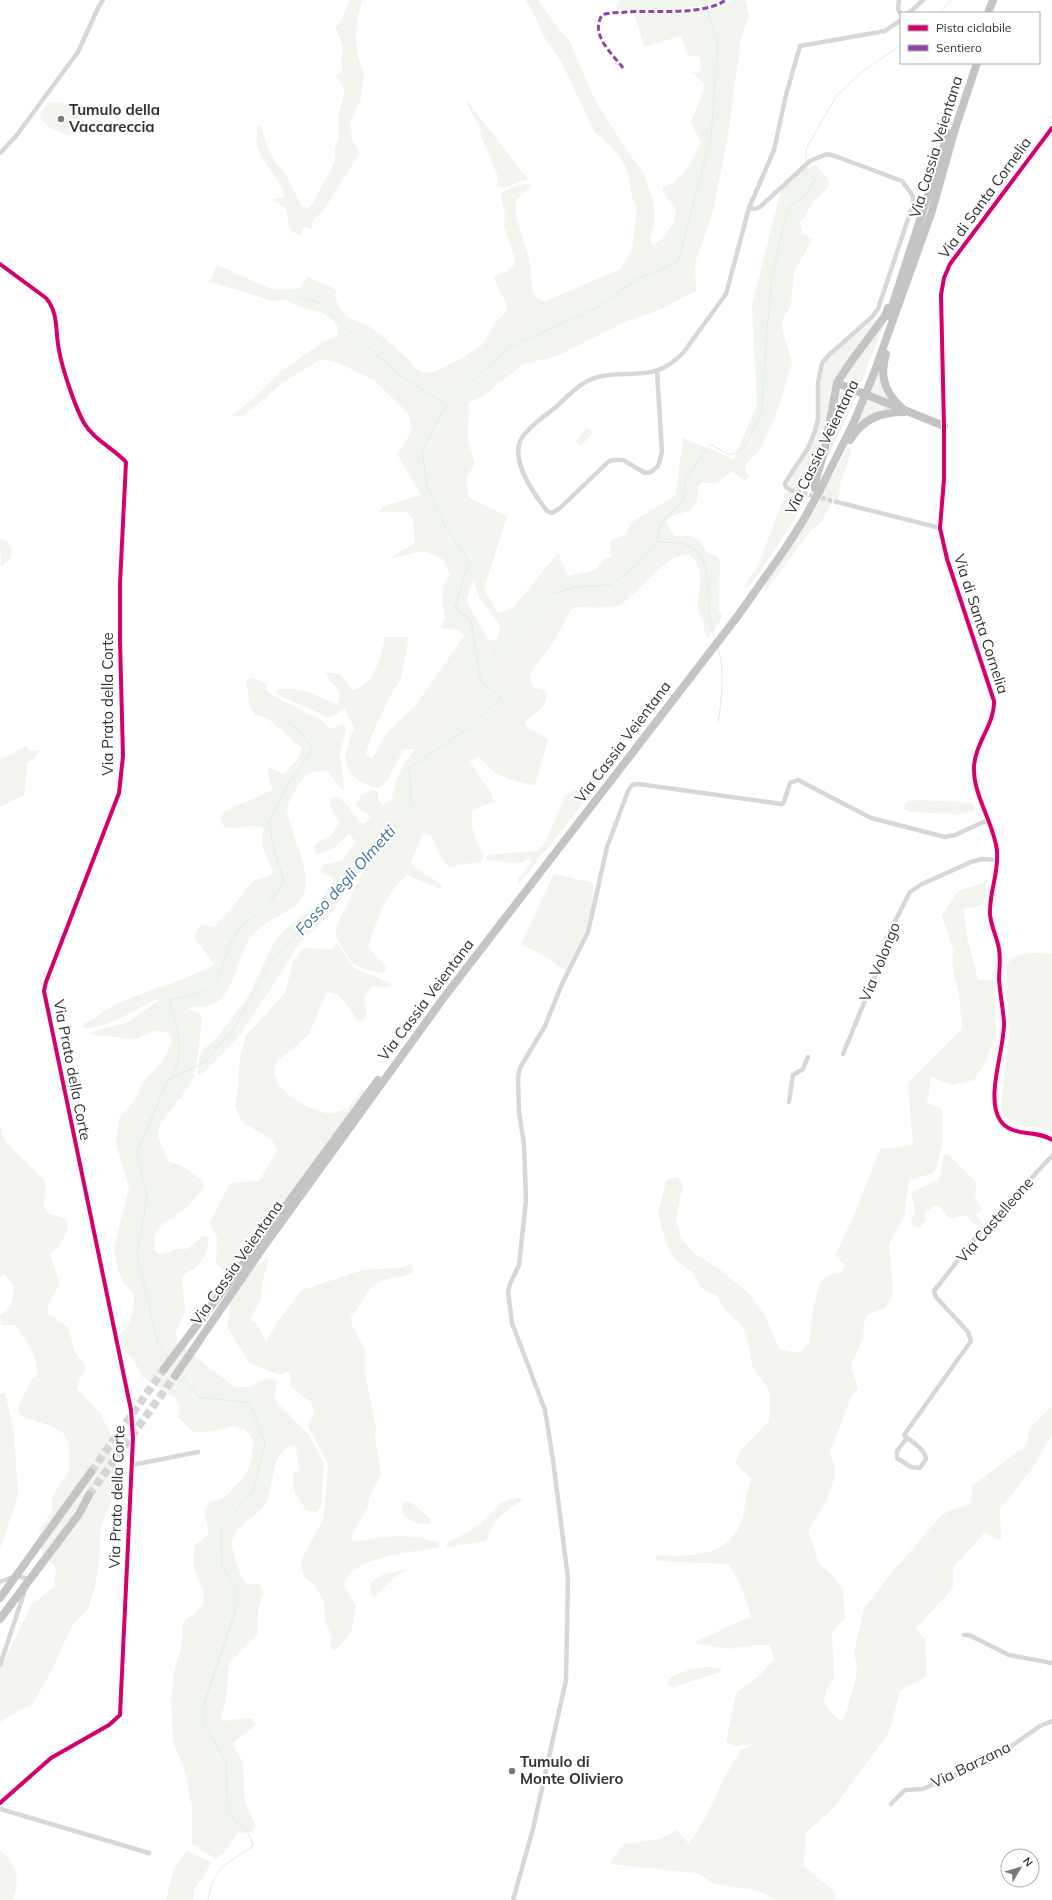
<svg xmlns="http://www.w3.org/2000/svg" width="1052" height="1900" font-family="Mulish,sans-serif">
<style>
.green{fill:#f1f5ed;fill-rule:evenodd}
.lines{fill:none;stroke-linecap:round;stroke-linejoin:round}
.stream{stroke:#ddebf3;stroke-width:1}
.street-tunnel{stroke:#d6d6d6;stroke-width:4.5;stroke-dasharray:4.5 2;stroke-linecap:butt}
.highway-tunnel{stroke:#d6d6d6;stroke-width:8;stroke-dasharray:8 4;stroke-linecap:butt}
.street{stroke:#d7d7d7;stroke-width:4.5}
.secondary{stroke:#d0d0d0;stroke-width:6}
.highway{stroke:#c4c4c4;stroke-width:8}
.quiet{stroke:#8e44ad;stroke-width:3;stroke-dasharray:6 3;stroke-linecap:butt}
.cycleway-casing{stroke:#fff;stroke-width:6}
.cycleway{stroke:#d6006c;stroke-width:4}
.poi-dot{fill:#7a7a7a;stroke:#fff;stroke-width:1.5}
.labels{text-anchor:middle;stroke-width:4;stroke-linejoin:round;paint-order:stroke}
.poi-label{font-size:15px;font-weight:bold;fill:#333;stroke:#fff;text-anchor:start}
.street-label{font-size:15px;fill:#333;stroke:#fff}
.water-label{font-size:16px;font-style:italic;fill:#3f7597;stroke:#fff}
</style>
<rect width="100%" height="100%" fill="#fff"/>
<path class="green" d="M350,0H362L358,16L356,38L358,57L364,75L360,100L362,102L358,104L350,125L352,131L351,137L360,153L325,208L314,220L312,224L313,230L306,227L302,230L301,235L296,234L290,230L286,209L273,199L285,197C280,178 264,166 258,148C255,140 258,134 257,126H261L267,146L275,162L286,175L302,207L308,208L312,205L335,161V148L339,139L338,119L344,93L343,86L336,76L340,73L343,68L341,61L343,46L335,27L341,21Z
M525,0H538L559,29L569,40L595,100L628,152L644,173L653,201L655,220L650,241L653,245L657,243L673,225L676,210L663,193V187L675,182L688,167L701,143L691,122L704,89V83L691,72H701L700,57L688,56L681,36L644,47L635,15L702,11L719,6L732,0H745L749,15L741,39L727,142L713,211L695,263L696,291L659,310L627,321L557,356L524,364L483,396L469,402L468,440L475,465L466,477L469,498L507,516L484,589L498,613L512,609L558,553L568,576L595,570L605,559L612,557L609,542L625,535L632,522L676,495L683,438L734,459L757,404L752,305L781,189L802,170L815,165L829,179L828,188C822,194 813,200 810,207C806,214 806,217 800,223L802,232L812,239L800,262L794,270L791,306L782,321L783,332L792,363L775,418L759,451L745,465V470L749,475L745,481L732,471L717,483H702L698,486C698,491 698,498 696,503C692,515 674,511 666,521L669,528L675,536H690L699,540L707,553L718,557L720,562L719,611L723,614L718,625L707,638L704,631V622C688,604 710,582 694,559C678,538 635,598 620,605C610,609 586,607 574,607C564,620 559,634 550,647C543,657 532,666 529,678L535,688L545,690C551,705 536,713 525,722L527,727L548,739L535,785C526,785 499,777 493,771C488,767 484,761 479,757L474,758L470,762L492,794L493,802L473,810C468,823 477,844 484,856L482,861L449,867L442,859L431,835L425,833L421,837L411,862L414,867L443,885L441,889L407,875C386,891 376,924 368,947L387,968L385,972L380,973L365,969L352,963L336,937V927L363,871L358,872L332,913L299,943L282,972L239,1036L201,1076L197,1073L201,1052L219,1035L248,997L274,942L287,927L317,906L334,882L332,878L320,871L323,865L342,861L356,842L349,834L334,848L317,854L313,850L316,843L333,834L339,822L329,804L331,799L337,796L346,804L362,824L367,822L370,816L361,810L356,804L361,796L372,790L378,792V800L383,805L392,800C395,777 402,766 415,749H404L387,781L378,788C363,786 343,774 346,755C347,746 351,737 354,728L345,709L329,718L275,693L277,690C298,685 319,696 337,705L340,693L324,672L340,674L353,690C376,683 380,658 385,637H409L401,679L389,698L370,739L366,754L372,759L386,734L415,706L464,636L458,630L440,628L445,617L442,601L443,585L450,575L444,560L424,551L388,559L415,543L413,518L406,512H379L383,506L421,495L397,454L412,431L408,413L374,380L336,362L321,359L284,382L245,415L231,416C241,410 272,383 277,374L323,342L338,335V329L333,320L321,312L307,309L285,300L273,301L210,282L217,265L274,290L300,288L308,277L333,288L336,291L335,297L338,305L347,317L372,328L404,355L417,370L421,372L432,373L466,356L483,344L492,327L506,311L507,305L493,277L508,271L514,265L515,257L504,227L505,215L501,195C507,187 523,182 533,185L516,200V216L529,259L533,292L538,299L545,301L621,269L632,250L637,207C629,196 631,181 626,168C620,154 607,141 595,133L561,61L544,37L533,12ZM474,579L479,598L500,625L498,639L490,641C485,633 468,606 467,600C467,594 472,585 474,579Z
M620,0H723L698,7L617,11V5Z
M464,97L528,179L503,188L498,185V177L481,136L480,128Z
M49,102L66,103L84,122V131L66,135L49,127L40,118L41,111Z
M875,319L878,322L835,380L819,469L794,520L758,575L748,587L743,588L757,568L784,498V493L788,492C790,487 788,483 790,480C801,460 817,443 819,420C822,398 815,377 829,357Z
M886,319L848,416L825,462L837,394L846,391L850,385L847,382L844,375Z
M880,368L895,404L871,401L896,411L854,429Z
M587,428L593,433L581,446L576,441Z
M851,447C850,460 845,469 841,481C839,488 841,494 837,500H834L821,522L810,531L765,592L764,587L818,501L848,448Z
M0,538L6,541L12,548L11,558L1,567Z
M251,677L265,683L268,691L272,695L321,720L330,729L343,724L346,729L340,754L344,787V790L337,785L327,770C308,772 305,772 296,789C293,794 288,802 287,808C287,812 289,819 290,823C296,843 312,877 303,896C296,911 262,921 251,937C236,956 235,1001 207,1006C203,1007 197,1006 192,1006L189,1009L198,1013L202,1017L199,1048L193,1081L160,1125L158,1136L168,1161L184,1167L203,1181L204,1187C198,1194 192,1203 185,1209C169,1222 150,1224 155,1251L162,1255L177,1249H187L203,1236L209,1237C207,1257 203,1265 184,1274L182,1279L185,1311L175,1334L178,1343L235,1387H251L264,1379L271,1378L276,1382L275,1400L309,1435L324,1463L321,1508L316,1512L306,1510L294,1492L293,1472H300L295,1445C268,1451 276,1484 266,1503C257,1519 232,1525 232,1545C232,1550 240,1573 242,1577C244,1580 246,1582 248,1584H260L264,1593C257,1606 257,1618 258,1633L229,1664L226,1700L221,1717L223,1721L248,1718L253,1719L256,1725L232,1744L243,1762L245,1802L256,1826L252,1832L237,1833L226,1851L216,1859L192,1844V1806L185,1771L173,1742L171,1699L175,1667L182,1645L183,1622L196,1613L204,1603L203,1592L193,1565L194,1546L209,1534L204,1510L210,1502L224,1498L246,1475L252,1458L253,1440L245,1429L232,1426L219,1430L199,1433L192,1431L178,1417L180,1408L175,1397L143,1378L134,1361L123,1349L119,1336C131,1324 134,1312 134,1295L123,1282L118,1271L114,1249L129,1187L116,1144L119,1118L138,1096L141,1084L162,1062L172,1042L169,1034L165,1032L154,1031L135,1039L93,1035L91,1034L93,1031L126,1023L159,1000L157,999C144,1005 94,1036 82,1026L85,1022C95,1020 102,1011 111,1007C144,990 182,983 214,964L194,937L201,924L214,927L242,896L250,884L255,880L270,875L273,872L262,845L263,828C250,822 236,832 223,826L220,816L225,811L272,790L267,770L270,767L284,775L299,757L302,748L267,718L255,715L250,708L246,680Z
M27,746L29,751L40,750L36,757L27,763L24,795L0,807V760C11,756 16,749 27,746Z
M602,771L605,776L519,884L517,880L532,862L529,859L519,863L487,860L486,855L536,851L546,842L565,795L581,786Z
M921,800L972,803L975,808L973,811L959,814L909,812L904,809L905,804L910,801Z
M554,874L593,883C593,919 583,939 566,970L557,966L549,958L521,944Z
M987,882L983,905L964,909L966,933L978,980H994L996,1034L984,1065L974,1080L953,1085L931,1077L927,1103L942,1109V1146L934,1173L909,1180L904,1217L889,1244L893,1289L892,1297L885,1308L867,1315L863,1327L864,1336L852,1363V1370L858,1389L850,1399L830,1453C831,1456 834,1461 834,1464C838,1484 820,1515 808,1530L818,1562L829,1572L843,1589L845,1618L832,1632L834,1680L826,1690L824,1704L839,1721L845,1717L856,1678L857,1667L854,1653L864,1608L894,1570L940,1517L947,1512L971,1503L972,1486L1026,1445L1029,1429L1052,1406V1435L1033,1468L1000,1509L1001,1541L985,1532L953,1568V1588L916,1628L925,1639L927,1676L900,1691L889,1733L833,1809L806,1832L804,1866L836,1893L835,1900H776L757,1890L714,1884L697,1873L609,1864L623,1844L660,1839L677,1830L689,1844L708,1813L724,1778L741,1750L754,1744L734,1746L726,1741L736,1693L759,1676L774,1660L770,1645H757L728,1649L693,1643L751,1616L741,1586L729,1564L657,1561L655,1555C688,1556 724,1560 741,1523C745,1514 744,1506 746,1496C747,1491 750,1485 752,1479L735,1463L742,1449L769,1421L770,1393L764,1383L752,1366L750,1351L743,1327L723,1308L717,1296L701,1288L693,1273L674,1258L667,1246L658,1214L666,1181L678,1176L683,1183L676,1220L682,1239L695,1254L718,1268L748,1293L766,1317L779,1349L798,1353L809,1344C810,1331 815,1286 824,1278C829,1273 835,1274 841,1273L845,1265L835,1256L855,1213L880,1149L913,1145L908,1083L962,1029L959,993L953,973V949L942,915L958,891Z
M337,943L354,968L392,984L386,987L372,986L364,998L367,1015L362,1021L356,1019C349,1007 343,994 328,992C319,1004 317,1020 309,1033C303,1043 279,1057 276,1064C265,1086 309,1111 327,1113C333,1114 341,1110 347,1109L362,1089L365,1092L246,1258L259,1264L269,1257L262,1284L261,1300L250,1319L258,1325L266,1342L277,1323L302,1290L363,1270L401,1268L410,1264L413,1266V1272C402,1279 385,1276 374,1285C365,1293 360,1308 351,1316L352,1325L365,1350V1374L376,1426L375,1436L381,1474L370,1496L367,1509L352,1535V1540L356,1542C389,1536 405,1532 437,1542L439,1544V1548C413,1552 353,1555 344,1585L356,1606L351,1633L335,1651L330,1648L332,1637L325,1621L324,1603L315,1585L305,1579L301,1564L302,1558L323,1520L328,1464L308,1426L314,1411L311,1403L291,1387L289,1371L280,1375L250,1364L227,1328L231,1302L227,1273L216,1263L217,1237L209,1224L230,1183L259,1181L277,1151L272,1140L241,1121L235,1106L238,1088L240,1056L246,1036L285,993L294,959L305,948L333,950V944Z
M1032,953L1052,954V1131C1031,1122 1010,1135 1001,1108L1009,1038L1006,967C1011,955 1020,954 1032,953Z
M0,1123L3,1137L11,1148L44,1180L46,1186L44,1207L49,1214L65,1218L68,1222L67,1231L60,1245L50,1254L60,1284L48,1304V1314L61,1322L69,1329L74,1350L86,1368L80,1378L77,1389L100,1413L110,1432L113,1468L111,1503L101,1525L99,1561L95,1586L88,1609L73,1624L50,1674L33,1703L0,1722V1669L32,1604L53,1588L56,1569L42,1552L39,1537L40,1528L52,1512V1497L69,1470V1443L63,1433L54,1427L21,1416L18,1412V1407L32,1379L37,1375C38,1354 26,1342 15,1325H1L0,1316L11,1305L15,1287L3,1274L0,1278Z
M947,1153L977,1183L975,1196L982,1210L975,1215L984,1225L980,1229L965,1215L950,1219L940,1207L934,1205L924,1215L927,1219L920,1229L912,1224L911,1219L915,1212L911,1193L939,1179C943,1170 941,1161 945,1154Z
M5,1393L14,1432L18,1495L0,1549V1394Z
M522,1498V1500C503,1513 494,1518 486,1541L447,1547V1542L459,1537L479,1525L501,1503L509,1499Z
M410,1501L430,1519L431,1523C423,1526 409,1522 404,1515C403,1512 402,1508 401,1506L404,1502Z
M407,1569L389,1582L375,1597H373L370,1587L371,1582L382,1575Z
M706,1667L722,1668L720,1672L673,1687L667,1685C669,1671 695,1670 706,1667Z
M187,1850L212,1863L194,1890L193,1900H166L174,1868Z
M0,1851C18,1865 20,1878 13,1900H0Z"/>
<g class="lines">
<path class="stream" d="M939,13L951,0
M806,163V149L837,95L863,71L901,45
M298,297L321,303L335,318L400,375L446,405
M657,541C667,544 678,541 687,545C713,554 707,594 709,614C710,622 713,630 715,638
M718,647C725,672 722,698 718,723
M480,670L510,636L552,594L575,587L611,585L639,563L657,541L661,523L683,501L685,480L710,444L730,455L741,450L746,444L762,411L767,328L772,278L781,236L789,207L806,195L815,179L807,174L806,168
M169,1079C189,1054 175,1028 170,1000L206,991L219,977L230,944L240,927L268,905L284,882L274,849L269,821L288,784L313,748L299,731L283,718
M168,1357L158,1344L137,1254L147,1197L137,1152L168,1080L205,1062L234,1028L273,958L335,896L348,873L412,808L409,768L471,726L501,698L481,681L471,621L455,607L469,561L446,528L427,486L422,451L437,421L447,405L508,348L598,307L637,279L678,262L711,137L718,45L704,0
M181,1374L199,1397L250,1403L265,1444L253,1491L221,1528L222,1566L236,1587V1609L204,1704V1724L226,1762L228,1812L236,1822L248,1833L253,1843L252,1847C225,1865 214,1866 208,1900"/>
<path class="street-tunnel" d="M790,490L837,502"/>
<path class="highway-tunnel" d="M91,1472L164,1369
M89,1495L175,1376"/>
<path class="street" d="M899,0L898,9L901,14
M909,13L923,0
M0,153L16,136L78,52L98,8L103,0
M749,208L755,209L760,207L810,161L827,154L835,156L902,181L913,196V204L878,309L872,317L829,355L822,363L818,383V419L815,431L808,448L785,483L786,487L790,490
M0,264L46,298C59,313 55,332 59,350C62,368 75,407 84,423C94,440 113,448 126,462L120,584V641L123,756L119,793L46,982L44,991L131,1410L133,1438L120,1715L109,1725L51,1758L0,1803
M657,371L662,452L658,466L651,472L645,473L623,460H612L608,462L560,508L552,513L547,511C534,494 506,456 524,435C532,424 545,416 556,407C568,396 581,381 598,377C617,371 640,377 658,370C668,367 676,360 683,353L726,294L749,208L774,150L786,95L800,46L885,31L901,20
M837,502L940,528
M843,1054L876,974L887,937L910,892L922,884L971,862L982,859L997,860
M789,1102L793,1075L803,1069L808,1057
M907,1438L897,1451V1458L911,1467L920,1468L926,1459C925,1449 912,1442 904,1435L971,1341L968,1332L936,1297L934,1291L976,1237L1052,1156
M132,1465L198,1452
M0,1582L16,1576L25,1578L27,1584L0,1665
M964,1635H969L1009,1655L1052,1663
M891,1804L905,1790L923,1789L984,1762L1003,1752L1040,1726L1052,1721
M0,1809L149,1853
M513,1900L533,1829L566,1680L568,1578L553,1460L545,1410L512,1323L508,1292L510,1284L519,1265L526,1200L524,1144L519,1112L518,1077L520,1068L545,1026L562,984L588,932L607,847L628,791L632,785L638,784L782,804L784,802L790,783L798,780L871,818L945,837L955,835L988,820"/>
<path class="secondary" d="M1052,128L950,264L944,278L941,295L944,426V479L940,528L947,559L994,701C995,724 975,743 974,767C973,796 994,823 997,851C999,873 989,893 990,914C991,927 997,937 999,949C1001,959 999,970 999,979C1000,994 1003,1008 1004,1022C1005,1048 985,1097 1000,1120C1011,1138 1037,1129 1052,1140"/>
<path class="highway" d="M988,13L993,0
M889,316L948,133
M886,354C879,376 885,393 902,408
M837,383L944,426
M850,440C863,419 880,412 904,412
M815,489V483L825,448L837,383L850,363L885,316L888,308
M164,1369L257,1245L378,1080
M175,1376L262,1249L445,996L737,617L785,549L804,519L820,490L854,422L874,373L932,211L955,129L977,63
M0,1598L91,1472
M0,1619L79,1514L89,1495"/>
<path class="quiet" d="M623,68C611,52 590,35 602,15C610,12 618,13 626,12C655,10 702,16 726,0"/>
<defs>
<path id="cycleway" d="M1052,128L950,264L944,278L941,295L944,426V479L940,528L947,559L994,701C995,724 975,743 974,767C973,796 994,823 997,851C999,873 989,893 990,914C991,927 997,937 999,949C1001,959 999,970 999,979C1000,994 1003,1008 1004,1022C1005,1048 985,1097 1000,1120C1011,1138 1037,1129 1052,1140
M0,264L46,298C59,313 55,332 59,350C62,368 75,407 84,423C94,440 113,448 126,462L120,584V641L123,756L119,793L46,982L44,991L131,1410L133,1438L120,1715L109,1725L51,1758L0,1803"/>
</defs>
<use href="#cycleway" class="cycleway-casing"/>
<use href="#cycleway" class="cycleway"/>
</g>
<g class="poi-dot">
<circle cx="61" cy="119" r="4"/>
<circle cx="512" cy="1771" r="4"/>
</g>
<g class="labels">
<g class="poi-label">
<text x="69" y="115">Tumulo della<tspan x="69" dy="17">Vaccareccia</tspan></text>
<text x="520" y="1767">Tumulo di<tspan x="520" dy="17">Monte Oliviero</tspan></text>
</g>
<g class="street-label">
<text transform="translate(936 147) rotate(-73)" y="5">Via Cassia Veientana</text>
<text transform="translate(985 198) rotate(-54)" y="5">Via di Santa Cornelia</text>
<text transform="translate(822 447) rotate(-64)" y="5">Via Cassia Veientana</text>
<text transform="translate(981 624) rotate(72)" y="5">Via di Santa Cornelia</text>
<text transform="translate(108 704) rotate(-90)" y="5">Via Prato della Corte</text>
<text transform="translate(623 742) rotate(-53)" y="5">Via Cassia Veientana</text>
<text transform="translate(880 962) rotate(-68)" y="5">Via Volongo</text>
<text transform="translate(426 1000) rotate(-53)" y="5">Via Cassia Veientana</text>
<text transform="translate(72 1070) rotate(79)" y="5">Via Prato della Corte</text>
<text transform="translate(995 1220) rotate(-49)" y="5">Via Castelleone</text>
<text transform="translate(237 1263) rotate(-55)" y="5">Via Cassia Veientana</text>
<text transform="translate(117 1497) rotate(-88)" y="5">Via Prato della Corte</text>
<text transform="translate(971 1765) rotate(-26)" y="5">Via Barzana</text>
</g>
<g class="water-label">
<text transform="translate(345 880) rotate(-48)" y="6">Fosso degli Olmetti</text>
</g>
</g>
<rect x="900" y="12" width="140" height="52" fill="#ffffff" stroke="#adadad"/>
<rect x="908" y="25" width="20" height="6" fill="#d6006c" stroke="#adadad"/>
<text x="936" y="32" font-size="12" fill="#333333">Pista ciclabile</text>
<rect x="908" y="45" width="20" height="6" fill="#8e44ad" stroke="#adadad"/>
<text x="936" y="52" font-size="12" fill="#333333">Sentiero</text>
<g transform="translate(1020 1868) rotate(52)"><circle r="19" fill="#ffffff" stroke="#adadad"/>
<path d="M0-3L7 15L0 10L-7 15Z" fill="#7a7a7a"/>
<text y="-6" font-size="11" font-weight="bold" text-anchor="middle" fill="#333333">N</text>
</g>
</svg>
